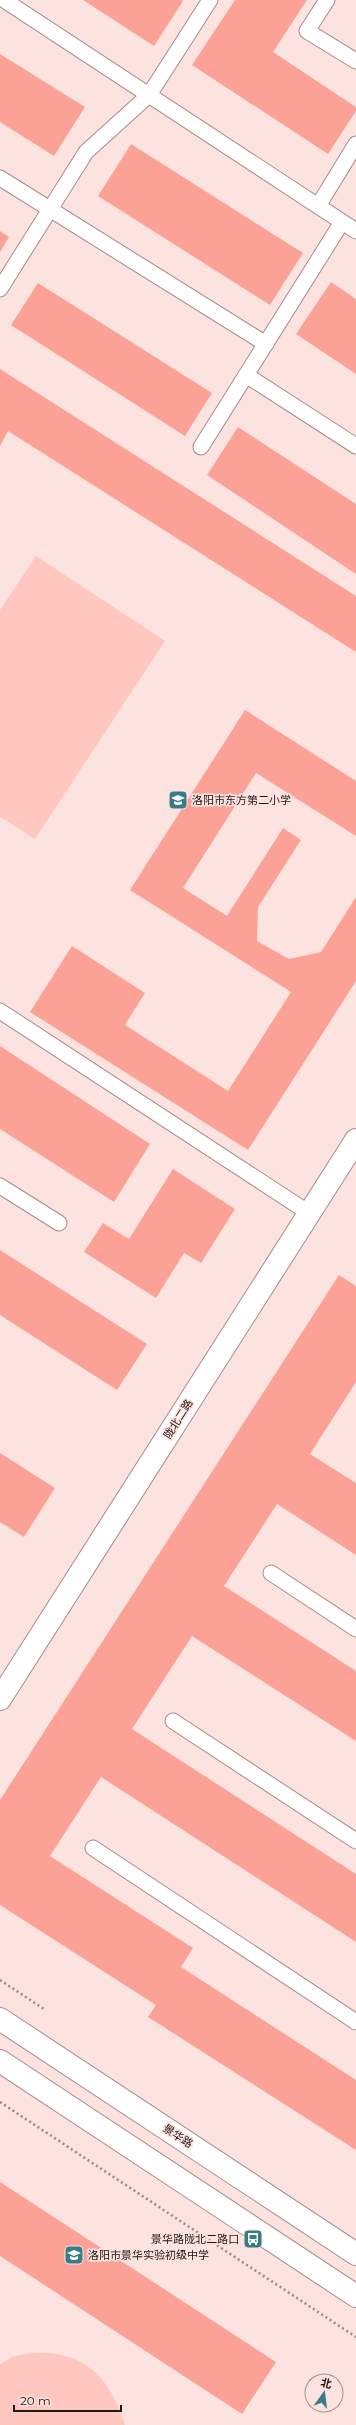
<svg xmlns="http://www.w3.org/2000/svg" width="356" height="2425" font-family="Montserrat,'Noto Sans SC',sans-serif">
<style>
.green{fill:#ffc7c0}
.building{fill:#fba196}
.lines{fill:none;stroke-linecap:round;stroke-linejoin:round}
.lane-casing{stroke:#a78a86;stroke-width:17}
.street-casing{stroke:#a78a86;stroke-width:24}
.secondary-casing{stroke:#a78a86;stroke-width:24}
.path{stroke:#9a8785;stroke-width:2.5;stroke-dasharray:2 3;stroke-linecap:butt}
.lane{stroke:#fff;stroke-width:15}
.street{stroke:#fff;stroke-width:22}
.secondary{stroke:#fff;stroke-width:22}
.labels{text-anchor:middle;stroke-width:3.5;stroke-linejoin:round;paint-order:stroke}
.poi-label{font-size:11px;fill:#211715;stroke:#fde3e0;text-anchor:start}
.street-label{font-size:11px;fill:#211715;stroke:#fde3e0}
</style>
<rect width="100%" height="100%" fill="#fde3e0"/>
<path class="green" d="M36,556L165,641L35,839L0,817V610Z
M29,2353C38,2353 48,2352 57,2354C95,2360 115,2391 125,2425H0V2364L12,2357Z"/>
<path class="building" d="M83,0H182L183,1L154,46Z
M235,0H307L273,52L356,107V111L328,154L192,65Z
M0,54L85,107L54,156L0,122Z
M131,144L303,253L270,305L98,196Z
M0,231L9,237L0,252Z
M331,282L356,299V374L296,334Z
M38,283L212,393L185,436L11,325Z
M0,369L356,596V652L8,431L0,446Z
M238,427L356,504V574L207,475Z
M245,710L356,781V836L256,773L183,888L227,916L283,828L301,840L258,907L257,941L289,959L321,952L356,897V981L248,1150L30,1012L72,946L145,993L125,1025L228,1091L291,992L130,890Z
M0,1046L150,1144L114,1202L0,1129Z
M173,1169L235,1209L201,1263L184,1253L156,1298L84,1252L103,1223L129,1239Z
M0,1250L147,1344L117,1390L0,1315Z
M339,1275L356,1286V1382L310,1454L356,1483V1555L277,1504L224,1586L356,1671V1741L192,1636L132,1729L356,1874V1942L101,1777L50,1856L193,1948L181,1967L356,2080V2150L148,2017L156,2005L0,1905V1800Z
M0,1453L55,1488L24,1537L0,1522Z
M0,2182L276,2362L242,2414L0,2256Z"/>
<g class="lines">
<defs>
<path id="lane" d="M4,0L356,231
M327,0L307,31L356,61
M0,178L266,344
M318,206L356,144
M0,289L86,152L149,95L210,0
M246,375L356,446
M201,447L342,222
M0,1011L309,1213
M0,1186L59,1223
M271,1573L356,1629
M173,1721L356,1841
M93,1848L356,2022"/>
<path id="street" d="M0,1699L356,1140"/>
<path id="secondary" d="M0,2019L356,2254
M0,2061L356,2296"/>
</defs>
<use href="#lane" class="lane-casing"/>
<use href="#street" class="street-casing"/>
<use href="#secondary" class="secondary-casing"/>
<path class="path" d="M0,1980L44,2009
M0,2102L356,2337"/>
<use href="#lane" class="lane"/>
<use href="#street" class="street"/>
<use href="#secondary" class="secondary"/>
</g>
<defs>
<symbol id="school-square" viewBox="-11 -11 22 22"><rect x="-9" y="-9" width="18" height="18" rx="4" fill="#367d87" stroke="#fde3e0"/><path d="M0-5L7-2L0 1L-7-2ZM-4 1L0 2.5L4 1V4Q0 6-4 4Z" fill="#fff"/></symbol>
<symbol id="bus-square" viewBox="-11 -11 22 22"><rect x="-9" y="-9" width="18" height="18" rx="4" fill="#367d87" stroke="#fde3e0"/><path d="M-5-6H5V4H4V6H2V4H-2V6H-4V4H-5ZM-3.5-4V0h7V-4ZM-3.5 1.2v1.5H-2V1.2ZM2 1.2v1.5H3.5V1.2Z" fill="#fff"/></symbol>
</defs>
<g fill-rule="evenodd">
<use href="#school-square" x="167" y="789" width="22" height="22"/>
<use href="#bus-square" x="242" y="2228" width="22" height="22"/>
<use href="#school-square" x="63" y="2244" width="22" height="22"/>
</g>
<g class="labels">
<g class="poi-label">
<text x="192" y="804">洛阳市东方第二小学</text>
<text x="239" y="2243" text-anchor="end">景华路陇北二路口</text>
<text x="88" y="2259">洛阳市景华实验初级中学</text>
</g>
<g class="street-label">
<text transform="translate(178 1419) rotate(-58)" y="4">陇北二路</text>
<text transform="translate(178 2136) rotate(33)" y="4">景华路</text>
</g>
</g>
<g transform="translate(324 2393) rotate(14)"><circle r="19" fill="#fde3e0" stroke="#a5918f"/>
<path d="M0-3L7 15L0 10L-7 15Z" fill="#367d87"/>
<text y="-6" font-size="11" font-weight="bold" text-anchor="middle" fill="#211715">北</text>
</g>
<path d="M14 2405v6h107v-6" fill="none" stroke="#211715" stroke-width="2"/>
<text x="20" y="2405" font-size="12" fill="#211715" stroke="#fde3e0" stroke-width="3" paint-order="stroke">20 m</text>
</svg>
